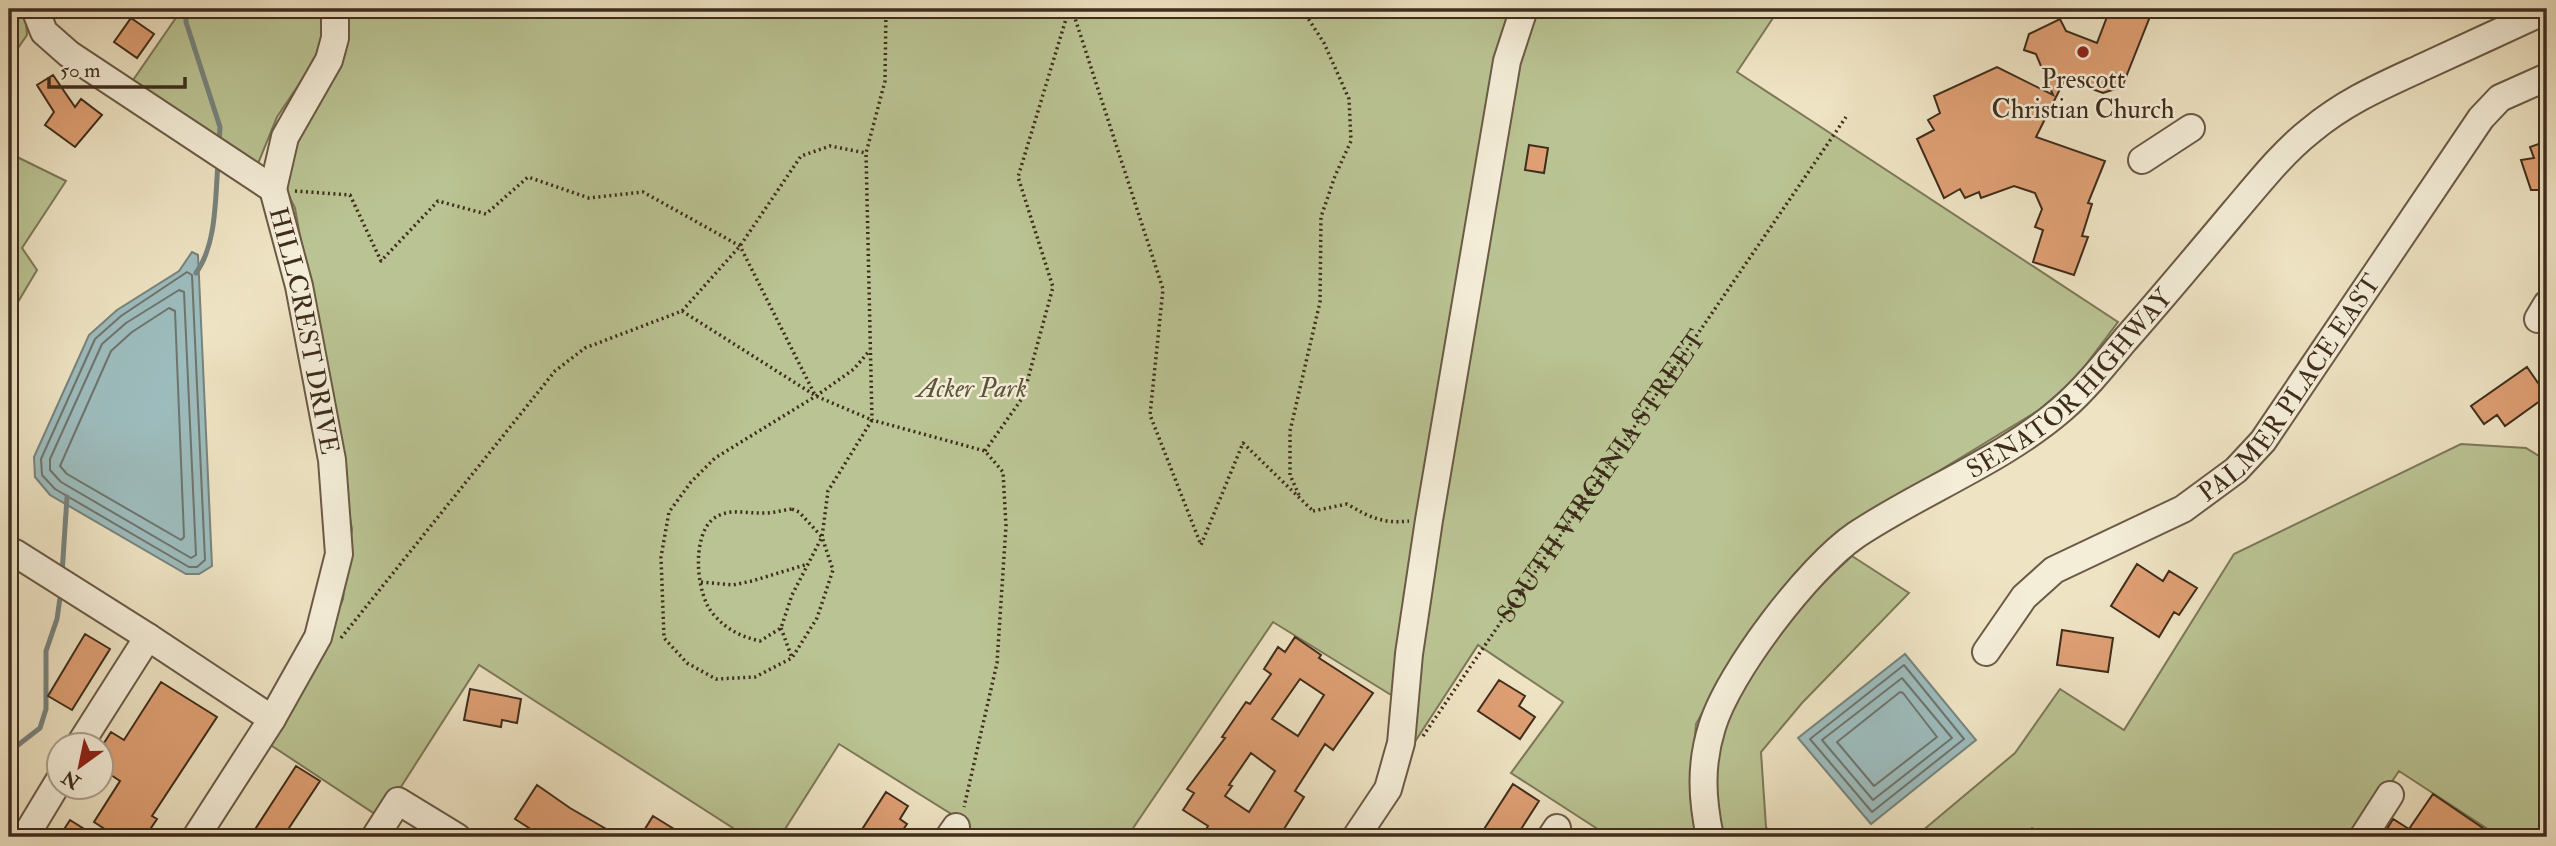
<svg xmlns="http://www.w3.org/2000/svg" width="2556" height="846" font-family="'IM FELL Double Pica',serif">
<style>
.green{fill:#bac393;stroke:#7c7858;stroke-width:2}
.water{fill:#9dbcbd;stroke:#77837d;stroke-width:2}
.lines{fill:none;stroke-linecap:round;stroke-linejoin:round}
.shore{stroke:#6e746c;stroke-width:2}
.stream{stroke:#77837d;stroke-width:5}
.building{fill:#de9f73;stroke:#3f2d1c;stroke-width:2;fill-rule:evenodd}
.minor-casing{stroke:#6b5a46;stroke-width:30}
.path{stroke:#3f2d1c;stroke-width:3.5;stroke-dasharray:2 3.5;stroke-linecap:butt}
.minor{stroke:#f4edd8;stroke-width:26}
.poi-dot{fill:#8f2418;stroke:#f4edd8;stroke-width:2.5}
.labels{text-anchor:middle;stroke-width:5;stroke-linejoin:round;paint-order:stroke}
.poi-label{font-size:26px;fill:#3f2d1c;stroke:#f4edd8}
.street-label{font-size:26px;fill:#3f2d1c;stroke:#f4edd8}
.park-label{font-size:26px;font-style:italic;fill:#5e523a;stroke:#f4edd8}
</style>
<rect width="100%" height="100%" fill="#eee3c3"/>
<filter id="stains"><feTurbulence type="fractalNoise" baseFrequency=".00286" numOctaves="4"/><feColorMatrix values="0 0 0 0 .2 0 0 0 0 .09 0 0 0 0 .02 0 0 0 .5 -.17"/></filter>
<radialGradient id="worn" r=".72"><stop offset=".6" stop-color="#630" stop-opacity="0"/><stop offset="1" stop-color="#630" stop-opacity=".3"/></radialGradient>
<path class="green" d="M9,9H25L27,35L9,61Z
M182,9H329L320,53L277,117L257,166L129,86Z
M343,9H1779L1737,72L2118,322L2075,379L2039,410L1865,516L1726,669L1696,724L1690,796L1697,837H1610L1511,773L1563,702L1478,645L1403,760L1404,703L1273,622L1127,837H960L964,822L839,744L780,837H747L479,665L381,818L269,744L318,659L343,599L352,529L295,208L281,179Z
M9,153L66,181L22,248L37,270L9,317Z
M2461,444L2526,448L2547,461V837H2500L2399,771L2354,837H2046L2032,828L2026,837H1915L2015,753L2060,689L2124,730L2234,554Z
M1852,556L1909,593L1802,703L1761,752L1766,827L1774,837H1721C1719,820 1715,801 1715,784C1718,698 1790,611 1852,556Z"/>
<path class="water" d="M192,252L198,255L212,566L199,574H186L50,495L35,477L34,457L89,335L117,310L179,271Z
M1905,654L1976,740L1871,824L1798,738Z"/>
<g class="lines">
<path class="shore" d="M187,272L192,275L205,560L197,567H189L55,489L42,475L41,459L95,339L121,316Z
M179,290L184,292L196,555L191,558L61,482L50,470V459L102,344L126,323Z
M169,308L175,311L184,537L181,540L67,474L60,466L111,351L132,332Z
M1904,665L1964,739L1872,812L1810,739Z
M1902,678L1952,738L1873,800L1822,740Z
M1900,692L1903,693L1937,737L1874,786L1837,742Z"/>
<path class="stream" d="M186,9V22L220,127L219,144
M196,273C217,244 215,198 218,164
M62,574L67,497
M9,752L40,728L46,709V651L57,619L61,591"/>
</g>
<path class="building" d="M2110,9H2153L2122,87L2103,93L2065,79L2036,137L2105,161L2088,203L2092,204L2082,236L2088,237L2074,275L2033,262L2043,230L2035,227L2042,209L2035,193L2014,186L1981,198L1979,192L1965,198L1960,189L1944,198L1917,139L1934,130L1928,120L1940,113L1934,96L1997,67L2053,95L2036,54L2024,50L2029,34L2060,19L2066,31L2097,43Z
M131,18L154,34L137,58L114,42Z
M53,75L75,107L81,99L102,115L75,147L45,125L54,112L37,85Z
M2547,141V190H2531L2521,160L2534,158L2530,147Z
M1529,145L1548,148L1544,173L1525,170Z
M2527,367L2547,396L2505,426L2497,415L2484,424L2471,406Z
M2137,564L2163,581L2169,571L2197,588L2179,615L2174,612L2159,637L2111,606Z
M2062,630L2113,638L2108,672L2057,665Z
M85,634L110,649L72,710L48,696Z
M1295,637L1321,655L1319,658L1373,693L1333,750L1325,744L1295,791L1304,797L1279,837H1201L1208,826L1183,810L1194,793L1187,789L1225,738L1222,737L1246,702L1250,704L1271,674L1264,669L1278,647L1285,652ZM1300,679L1324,695L1298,736L1272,719ZM1251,753L1275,771L1249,812L1225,796L1232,786L1229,785Z
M1499,680L1525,696L1519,706L1535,717L1520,739L1478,711Z
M161,682L217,717L152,816L157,819L145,837H117L94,822L120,781L102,769V746L111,732L124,740Z
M470,689L521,699L517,723L502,720L501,727L464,720Z
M296,766L320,781L283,837H250Z
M1513,784L1539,801L1516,837H1479Z
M537,785L570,808L620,837H537L527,831L529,828L515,819Z
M886,792L908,806L900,819L907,824L898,837H870L861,831Z
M2433,794L2496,837H2382L2393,819L2409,829Z
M653,816L687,837H640Z
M70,820L97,837H59Z"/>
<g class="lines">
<defs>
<g id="minor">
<path id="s2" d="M35,9L44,32L69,54L273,189L299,286L332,460L339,554L318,637L272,719L196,837"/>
<path d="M2142,160L2191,128"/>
<path d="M273,189L285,137L329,60L335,38V9"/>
<path d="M2538,319L2547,304"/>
<path d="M15,553L148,637L272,719"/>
<path id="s3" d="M1986,652L2024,597L2054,570L2183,509L2236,470L2263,441L2481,118L2500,98L2547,77"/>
<path d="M80,744L148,637"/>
<path d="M25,837L60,779"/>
<path d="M375,837L398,801L457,837"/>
<path d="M949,837L956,827"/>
<path d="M1356,837L1388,789L1401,743L1409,654L1429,520L1507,61L1524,9"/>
<path d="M1551,837L1557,828"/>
<path id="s4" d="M1710,837C1702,799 1700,765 1712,727C1728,673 1809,567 1856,535C1922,491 2002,461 2062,409C2085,389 2105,364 2125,340C2162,298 2198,255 2234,212C2258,184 2281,154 2310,131C2346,101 2382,86 2423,67C2464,48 2506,29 2547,10"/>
<path d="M2363,837L2390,795"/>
</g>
</defs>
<use href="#minor" class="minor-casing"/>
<g class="path">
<path d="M886,9L885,81L866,153L872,420L985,451L1003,472L1006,526L997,663L964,807"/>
<path d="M1072,9L1163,289L1150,415L1201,545L1243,443L1313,511"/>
<path d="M295,191L350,195L381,261L438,201L486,214L528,177L589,198L643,192L740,246L815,395"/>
<path d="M682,311L816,396L872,420L828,491L822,537L833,570L817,618L792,658L755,677L716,679L687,663L664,638L661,557L669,512L691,482L715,458L816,396L854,369L870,350"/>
<path d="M985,451L1023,397L1053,287L1018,177L1069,9"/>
<path d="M1299,495L1290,475V431L1320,302L1321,217L1335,176L1351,141L1349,99L1324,43L1302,9"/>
<path d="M792,509L799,512L822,537L792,595L781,628L760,641C742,637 727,630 714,615C696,596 691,537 713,519C729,507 746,514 765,513C774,513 783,510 792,509Z"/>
<path d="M1313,511L1347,504C1369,517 1383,524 1409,521"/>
<path d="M701,582L733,585L752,581L808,564"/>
<path d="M781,628L792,658"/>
<path d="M341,638L555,371L585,348L682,311L740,246L801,156L830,146L866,153"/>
<path id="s1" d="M1423,736L1846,117"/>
</g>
<use href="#minor" class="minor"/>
</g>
<circle class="poi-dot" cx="2083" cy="52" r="7"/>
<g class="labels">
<g class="poi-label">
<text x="2083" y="88">Prescott<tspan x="2083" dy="30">Christian Church</tspan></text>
</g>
<g class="street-label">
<text dy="9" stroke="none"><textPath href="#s2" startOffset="448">HILLCREST DRIVE</textPath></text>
<text dy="9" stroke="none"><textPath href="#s4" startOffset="618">SENATOR HIGHWAY</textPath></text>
<text dy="9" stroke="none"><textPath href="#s3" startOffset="413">PALMER PLACE EAST</textPath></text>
<text dy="9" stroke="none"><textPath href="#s1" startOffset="315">SOUTH VIRGINIA STREET</textPath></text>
</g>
<g class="park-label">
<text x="972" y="397">Acker Park</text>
</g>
</g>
<rect width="2556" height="846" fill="none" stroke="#eee3c3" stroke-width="35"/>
<rect x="10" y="10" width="2535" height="825" fill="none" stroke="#3f2d1c" stroke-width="3.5"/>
<rect x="18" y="18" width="2521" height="811" fill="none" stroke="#3f2d1c" stroke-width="2"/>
<g transform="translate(80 766) rotate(213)"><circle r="33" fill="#f4edd8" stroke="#aca08d" stroke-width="2"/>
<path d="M0-5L12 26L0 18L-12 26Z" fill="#8f2418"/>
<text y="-10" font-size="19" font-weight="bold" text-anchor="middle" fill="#3f2d1c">N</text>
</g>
<path d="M49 77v10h136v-10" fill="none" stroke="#3f2d1c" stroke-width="3.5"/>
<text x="60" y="77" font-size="21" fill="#3f2d1c" stroke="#f4edd8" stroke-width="5" paint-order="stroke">50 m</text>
<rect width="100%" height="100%" filter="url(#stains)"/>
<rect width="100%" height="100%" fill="url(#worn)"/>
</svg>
